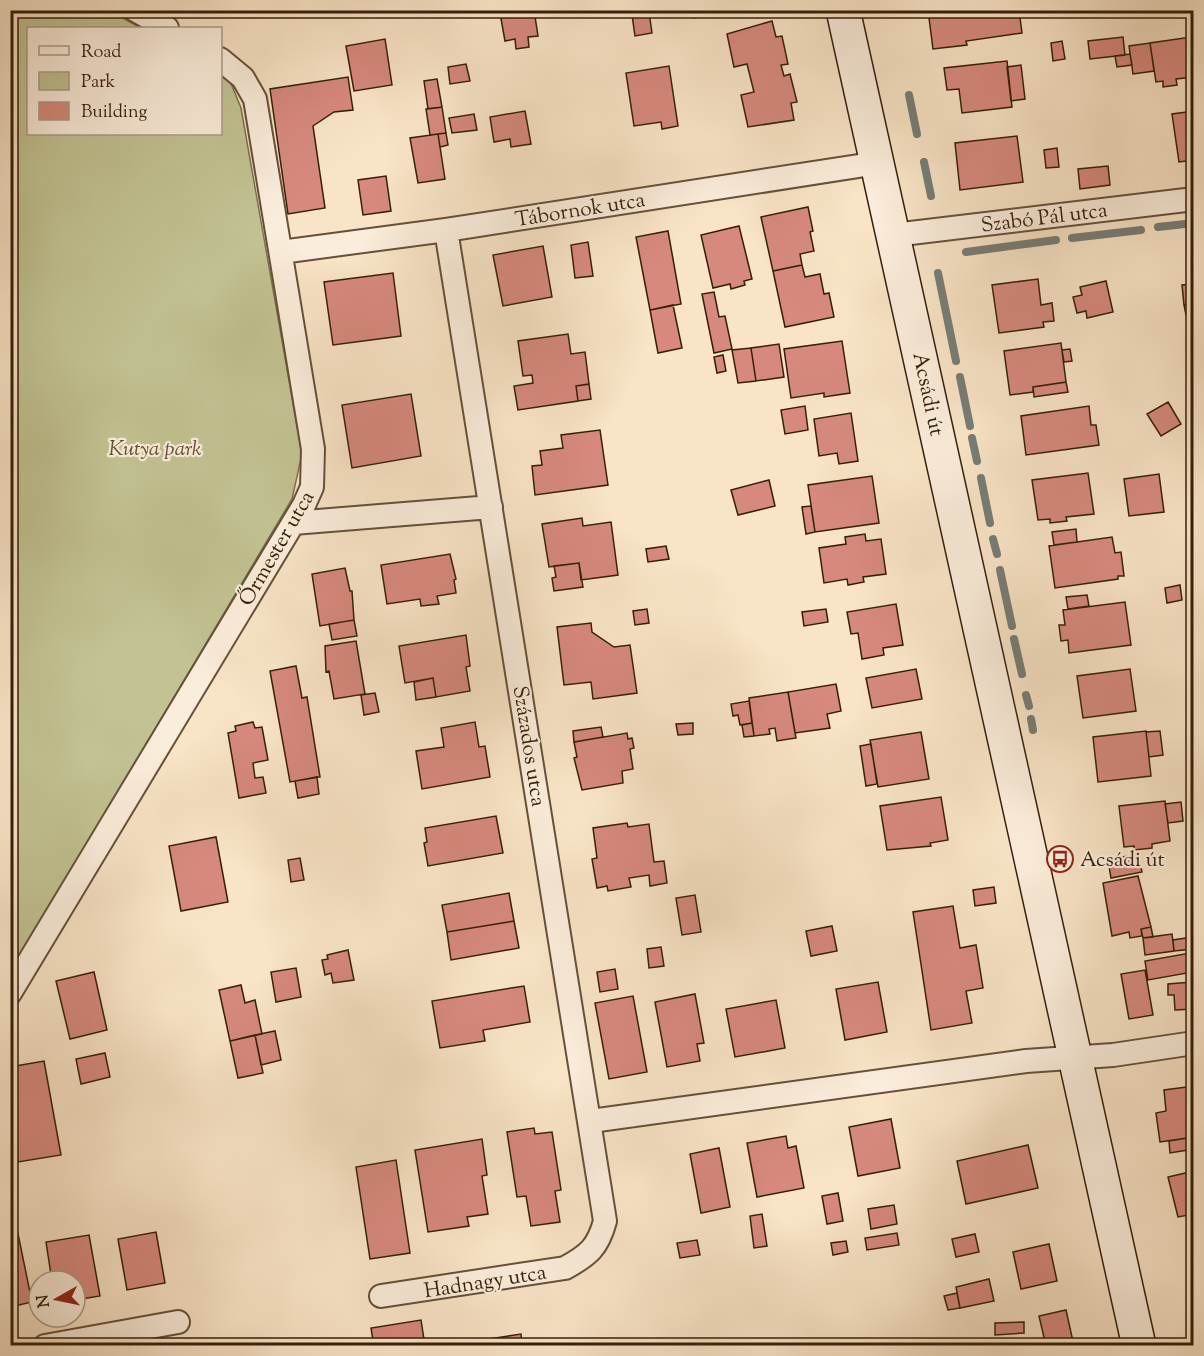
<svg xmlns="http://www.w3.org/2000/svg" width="1204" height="1356" font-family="'Sorts Mill Goudy',serif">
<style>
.green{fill:#c2c292;stroke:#7c704e;stroke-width:1.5}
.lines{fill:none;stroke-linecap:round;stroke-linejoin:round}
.stream{stroke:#777d77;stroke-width:8}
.building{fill:#d7897e;stroke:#351e0a;stroke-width:1.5}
.street-casing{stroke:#665039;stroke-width:26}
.secondary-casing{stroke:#351e0a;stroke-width:36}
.street{stroke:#fbeddb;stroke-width:22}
.secondary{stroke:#fbeddb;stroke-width:33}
.labels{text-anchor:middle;stroke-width:4.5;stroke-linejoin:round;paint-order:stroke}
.street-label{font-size:21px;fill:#351e0a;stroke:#fbeddb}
.park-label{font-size:21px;font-style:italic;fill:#5f4f33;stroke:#fbeddb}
.poi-label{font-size:21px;fill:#351e0a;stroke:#fbeddb;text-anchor:start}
</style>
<rect width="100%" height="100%" fill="#f9e4c7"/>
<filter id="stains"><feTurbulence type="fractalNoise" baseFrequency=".00333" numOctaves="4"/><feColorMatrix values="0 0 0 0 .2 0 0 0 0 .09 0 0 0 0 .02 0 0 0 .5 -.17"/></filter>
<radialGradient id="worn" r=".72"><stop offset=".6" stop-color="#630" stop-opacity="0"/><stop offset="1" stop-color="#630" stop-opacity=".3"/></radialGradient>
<path class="green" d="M11,11H110L141,28H28V134H220L221,76L230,81L241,108L302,454L292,499L11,971Z"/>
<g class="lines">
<path class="stream" d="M909,95L917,134
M924,162L931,196
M1158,227L1194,223
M1072,238L1141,230
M966,252L1056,240
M938,273L956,361
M960,377L970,426
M972,438L977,461
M981,478L990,523
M993,539L997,554
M1000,570L1012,626
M1014,639L1022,674
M1026,695L1029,706
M1031,719L1033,730"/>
</g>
<path class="building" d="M516,10H534L538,36L528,37L529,47L516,49L515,39L505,41L500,13Z
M692,10H716L717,14L694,18Z
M938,10H1019L1022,33L966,41L967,45L933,49L929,18L939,16Z
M1047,10H1070V13L1048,17Z
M649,12L652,33L635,36L632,15Z
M772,21L776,37L782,36L788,64L781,65L784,76L790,74L797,102L791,103L794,120L748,127L741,95L754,92L747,64L734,67L727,34Z
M1123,37L1125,55L1090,59L1088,41Z
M1191,37L1194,77L1176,79L1177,85L1163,87V81L1156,82L1150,43Z
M385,39L392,85L354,91L346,46Z
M1062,41L1065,59L1053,61L1051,43Z
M1150,43L1154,71L1133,74L1129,46Z
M1130,54L1132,65L1117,67L1115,56Z
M1007,61L1012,107L962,113L959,89L947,90L944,68Z
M466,64L470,81L450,84L448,67Z
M1021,65L1025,99L1011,101L1007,67Z
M669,66L678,126L662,129L661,122L634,126L626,73Z
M348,77L353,110L334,112L313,126L325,208L288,214L270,89Z
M437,79L442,107L428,109L424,81Z
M442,107L446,133L430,135L426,109Z
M525,111L531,144L511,147L510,139L494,142L490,117Z
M1194,111V160L1179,162L1172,114Z
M474,114L477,130L452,133L449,118Z
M446,133L448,145L440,147L438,134Z
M438,134L445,179L418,183L410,138Z
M1017,136L1023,182L960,190L955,143Z
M1057,148L1059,167L1046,168L1044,150Z
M1108,166L1110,185L1080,189L1078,169Z
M386,176L391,211L363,215L358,180Z
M808,207L813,231L810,232L814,251L800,254L802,265L773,271L761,217Z
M739,226L752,279L744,281L745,285L731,289L730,284L713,288L701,235Z
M668,231L681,304L650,310L636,237Z
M588,242L593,276L575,278L571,245Z
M543,246L552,297L503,306L493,255Z
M802,265L805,277L820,274L824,294L829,293L834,317L785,327L773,271Z
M393,273L401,336L333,345L324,282Z
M1038,279L1041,305L1052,303L1054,321L1043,322L1044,327L999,333L992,285Z
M1106,281L1113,312L1087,318L1086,311L1077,313L1073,297L1082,295L1080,287Z
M1194,284V304L1184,305L1182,285Z
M714,292L719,317L725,316L732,349L714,353L702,294Z
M1194,304V314L1186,315L1184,305Z
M673,305L682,348L658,353L650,310Z
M568,334L571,354L585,352L589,384L576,386L578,401L518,410L514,386L533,383L532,375L523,376L518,341Z
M842,341L850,393L824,397V393L791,398L784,349Z
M1061,343L1066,382L1033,387V392L1010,395L1004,351Z
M779,344L784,377L756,381L751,348Z
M751,348L756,381L738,383L732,350Z
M1070,349L1072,361L1064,362L1062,350Z
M723,355L726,371L717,373L714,357Z
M1066,382L1068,392L1034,397L1033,387Z
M589,384L591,399L578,401L576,386Z
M411,394L421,456L352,468L342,405Z
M1168,402L1181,424L1161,436L1147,414Z
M805,406L808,430L785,434L781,410Z
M1089,406L1091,425H1096L1099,445L1026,455L1021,416Z
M851,413L858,461L839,464L837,453L819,456L814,419Z
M600,430L608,485L535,495L532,466L542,465L540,451L563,448L561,435Z
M1088,473L1094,514L1066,517L1067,521L1050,523V519L1038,520L1032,480Z
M1159,474L1164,512L1129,516L1124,479Z
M872,476L879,523L815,532L808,485Z
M769,480L775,506L738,515L731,490Z
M811,506L815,532L806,534L802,507Z
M582,518L583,526L611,522L618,575L581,580L579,563L549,567L542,524Z
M1076,529L1077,542L1054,545L1052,532Z
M865,534L866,541L881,539L886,574L863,577L864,582L848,585L847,579L824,583L819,548L846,544L845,537Z
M1112,537L1115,553L1121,552L1124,576H1118V579L1055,588L1049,546Z
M666,546L669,559L648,562L646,549Z
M450,554L456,579L454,580L456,593L437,596L439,604L421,606L420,599L387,604L381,565Z
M579,563L583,587L554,591L552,578L556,577L554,566Z
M345,568L350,591H352L354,620L320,626L312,574Z
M1180,585L1182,600L1167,603L1165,588Z
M1087,595L1089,606L1068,609L1066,597Z
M1125,602L1131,645L1069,653L1068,640L1061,641L1059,625H1065L1063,610Z
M896,604L903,645L883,648L884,655L862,659L858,633L851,634L847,612Z
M647,609L649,623L635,625L633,611Z
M826,609L828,622L804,626L802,612Z
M354,620L357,636L332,640L329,624Z
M591,623L592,632L614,647L630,645L637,693L593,699L591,682L564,685L557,627Z
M466,635L470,666L466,667L470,691L436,697L433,678L405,683L399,646Z
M356,641L365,694L334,699L329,671L326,672L325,646Z
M296,666L302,698L307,697L320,777L290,782L270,671Z
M916,669L922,699L872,708L866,678Z
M1130,669L1136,711L1083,718L1077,676Z
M433,678L436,697L416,700L414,682Z
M836,684L841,711L827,714L830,728L795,733L788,692Z
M788,692L796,738L777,741L775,728L769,729L770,734L754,736L749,698Z
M375,693L379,712L364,715L361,695Z
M749,701L752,723L740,725L738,715L733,716L731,704Z
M253,722L255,728L262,727L268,760L253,763L255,778L263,777L266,793L239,798L228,733L236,731L235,726Z
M475,722L479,747L485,746L490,777L422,789L416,751L444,747L441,728Z
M693,723V734L678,735L676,724Z
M752,723L754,736L744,737L742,725Z
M601,727L603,737L574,742L573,731Z
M1146,731L1151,776L1098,782L1093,737Z
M1160,731L1163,755L1149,757L1146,732Z
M921,732L929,779L878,787L870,740Z
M627,733L628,739L632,738L634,748L630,749L633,769L622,771L623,783L582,790L574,758L577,757L574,742Z
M871,744L877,784L866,786L860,746Z
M317,777L319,794L298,798L295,781Z
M941,797L948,840L930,843L931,846L887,850L880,806Z
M1165,801L1170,841L1152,844V848L1134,850V846L1124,847L1119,806Z
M1181,802L1183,821L1168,823L1165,804Z
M496,816L503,853L428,866L424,843L427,842L425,828Z
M627,823L628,827L649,824L654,862L664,861L667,883L650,886L649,875L629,878L631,887L608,891L607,886L597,888L592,859L597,858L593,828Z
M216,837L228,902L181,911L169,846Z
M1138,854L1142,872L1111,878L1108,860Z
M300,858L304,880L291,882L288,860Z
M1138,876L1151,927L1141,929L1142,936L1130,938L1129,932L1112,936L1103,883Z
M994,887L996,903L975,906L973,890Z
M509,893L514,921L447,932L442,905Z
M695,895L701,932L682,935L676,898Z
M953,906L960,948L976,945L983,988L966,991L972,1023L931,1030L913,912Z
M514,921L519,948L451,960L447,932Z
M832,926L837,951L811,956L806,931Z
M1151,927L1153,937L1143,938L1141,929Z
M1191,928H1194V949L1174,951L1173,940L1193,937Z
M1172,934L1174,951L1145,955L1143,938Z
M661,947L664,966L649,968L647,949Z
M348,950L354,980L333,983L331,973L325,975L322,960L328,959L327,955Z
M1190,953L1193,972L1148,980L1145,961Z
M296,968L301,997L276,1002L271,972Z
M615,969L618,989L600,992L597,972Z
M1145,970L1153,1015L1129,1019L1121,974Z
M94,972L107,1030L70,1039L56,981Z
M878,982L887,1032L845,1040L836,989Z
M1192,982L1194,1009L1175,1010L1174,995H1168V984Z
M241,985L245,1003L255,1000L262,1034L230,1041L219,990Z
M524,986L530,1022L483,1030L485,1041L440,1048L432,1001Z
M695,994L704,1043L697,1044L700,1061L667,1067L655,1002Z
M633,996L647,1072L609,1079L595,1003Z
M776,1000L785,1048L735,1057L726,1009Z
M275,1031L281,1060L261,1065L255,1035Z
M255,1035L263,1073L238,1078L230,1041Z
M105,1053L110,1077L81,1084L76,1059Z
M44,1061L61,1155L18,1162L10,1119V1067Z
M1194,1086V1137L1160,1142L1156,1113L1166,1111L1164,1090Z
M891,1119L900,1168L858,1176L849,1127Z
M534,1128L535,1134L552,1132L561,1190L555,1191L560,1222L531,1226L526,1196L517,1197L507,1132Z
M786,1136L788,1148L796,1146L804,1188L757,1197L747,1143Z
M1194,1137V1149L1170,1153L1169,1141Z
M482,1139L487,1175L482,1176L488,1214L467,1217L469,1226L428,1232L415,1150Z
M1028,1145L1038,1188L966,1204L957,1161Z
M719,1148L730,1207L701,1213L690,1154Z
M396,1160L410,1253L370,1259L356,1167Z
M1194,1171V1214L1178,1217L1168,1177Z
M838,1193L843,1221L827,1224L822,1196Z
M10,1195L32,1302L10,1307Z
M894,1205L897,1224L871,1229L868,1209Z
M762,1214L767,1246L754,1248L750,1216Z
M156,1232L165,1283L127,1290L118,1239Z
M897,1233L899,1245L867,1250L865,1238Z
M975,1234L979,1252L956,1257L952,1239Z
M89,1235L100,1296L75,1300V1281H52L46,1242Z
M697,1240L700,1255L680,1258L677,1243Z
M846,1241L848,1252L833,1255L831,1243Z
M1049,1244L1057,1281L1021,1289L1013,1252Z
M1194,1266V1297L1187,1267Z
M989,1279L994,1301L960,1308L956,1287Z
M957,1293L960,1308L948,1310L944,1296Z
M1066,1310L1074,1346H1046L1039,1316Z
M421,1320L425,1346H374L371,1328Z
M1024,1322V1333L995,1335V1323Z
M521,1334L522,1346H476L475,1341Z
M1015,1339L1016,1346H998L997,1343Z"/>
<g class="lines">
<defs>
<path id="street" d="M135,10L167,28
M894,235L1194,199
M281,252L446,230L878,163
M293,523L491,507
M10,993L304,505L312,487L313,449L255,99L243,78L220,59
M591,1121L1026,1061L1113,1055L1194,1043
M381,1296L565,1268C589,1255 598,1247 605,1221L446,230
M45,1346L178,1322"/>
<path id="secondary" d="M843,10L1139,1346"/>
</defs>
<use href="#street" class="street-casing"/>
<use href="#secondary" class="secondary-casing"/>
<use href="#street" class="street"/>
<use href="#secondary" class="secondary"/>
</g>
<defs>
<symbol id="bus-ring" viewBox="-11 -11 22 22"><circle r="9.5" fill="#fbeddb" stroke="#8f2418" stroke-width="1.5"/><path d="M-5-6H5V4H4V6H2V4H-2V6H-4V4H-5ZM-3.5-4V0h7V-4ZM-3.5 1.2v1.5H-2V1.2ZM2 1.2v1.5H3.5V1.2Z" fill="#8f2418"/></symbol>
</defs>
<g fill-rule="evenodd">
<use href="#bus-ring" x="1045" y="844" width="30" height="30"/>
</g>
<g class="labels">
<g class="street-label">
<text transform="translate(580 209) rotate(-9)" y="7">Tábornok utca</text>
<text transform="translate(1044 217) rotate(-7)" y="7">Szabó Pál utca</text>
<text transform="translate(929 394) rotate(78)" y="7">Acsádi út</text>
<text transform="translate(276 548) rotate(-60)" y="7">Őrmester utca</text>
<text transform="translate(530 746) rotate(81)" y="7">Százados utca</text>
<text transform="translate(485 1281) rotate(-9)" y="7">Hadnagy utca</text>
</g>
<g class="park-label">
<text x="155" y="455">Kutya park</text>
</g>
<g class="poi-label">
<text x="1080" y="866">Acsádi út</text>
</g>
</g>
<rect width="1204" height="1356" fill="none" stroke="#f9e4c7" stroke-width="36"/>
<rect x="12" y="12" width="1180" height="1332" fill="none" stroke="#351e0a" stroke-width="3"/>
<rect x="18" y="18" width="1168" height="1320" fill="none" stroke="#351e0a" stroke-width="1.5"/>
<rect x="27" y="27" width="195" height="108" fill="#fbeddb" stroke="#ac9a87" stroke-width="1.5"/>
<rect x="39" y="46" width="30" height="9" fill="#fbeddb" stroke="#ac9a87" stroke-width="1.5"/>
<text x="81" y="57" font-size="18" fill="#351e0a">Road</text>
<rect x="39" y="72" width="30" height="18" fill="#c2c292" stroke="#ac9a87" stroke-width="1.5"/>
<text x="81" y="87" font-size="18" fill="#351e0a">Park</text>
<rect x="39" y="102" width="30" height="18" fill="#d7897e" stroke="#ac9a87" stroke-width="1.5"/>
<text x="81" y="117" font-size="18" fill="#351e0a">Building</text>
<g transform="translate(57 1299) rotate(261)"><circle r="28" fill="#fbeddb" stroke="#ac9a87" stroke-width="1.5"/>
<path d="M0-4.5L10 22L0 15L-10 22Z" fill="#8f2418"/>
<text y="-9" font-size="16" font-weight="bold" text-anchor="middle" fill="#351e0a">N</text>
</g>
<rect width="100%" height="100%" filter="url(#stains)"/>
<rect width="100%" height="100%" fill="url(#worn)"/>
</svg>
